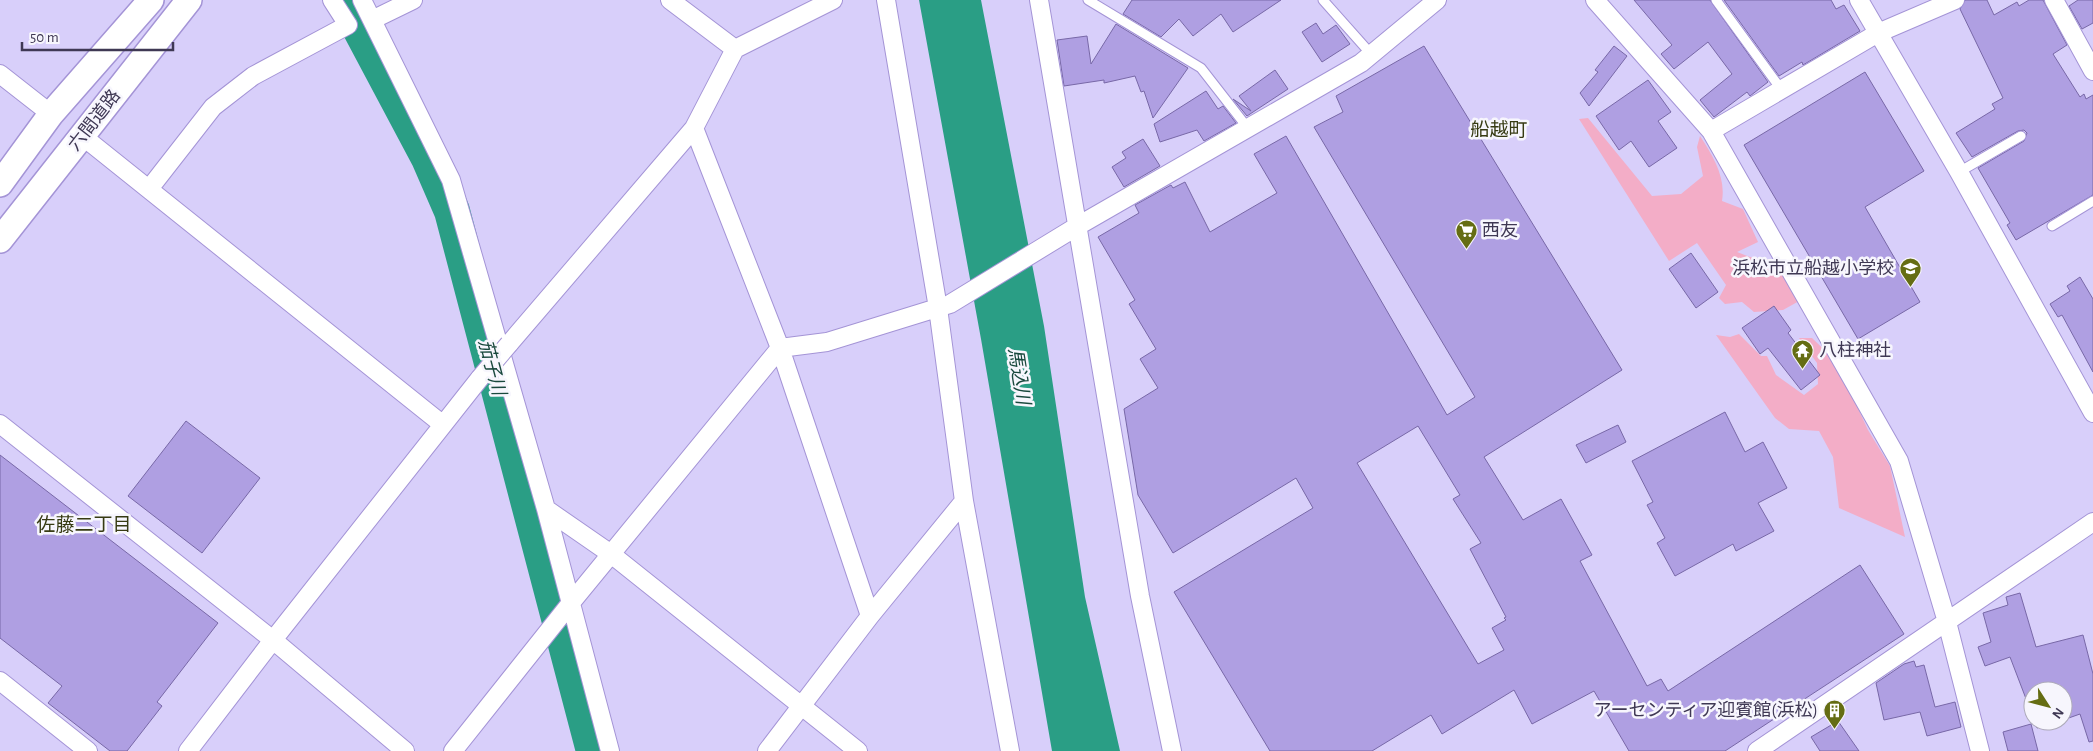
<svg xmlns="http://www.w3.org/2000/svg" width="2093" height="751" font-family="'Alegreya Sans','Noto Sans JP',sans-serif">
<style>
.green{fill:#f3adc7}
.water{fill:#2a9e85}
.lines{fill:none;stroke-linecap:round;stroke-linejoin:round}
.river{stroke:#2a9e85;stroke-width:36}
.building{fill:#af9fe2;stroke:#7868a7;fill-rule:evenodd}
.lane-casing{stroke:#a494d6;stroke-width:11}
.street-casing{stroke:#a494d6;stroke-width:20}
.secondary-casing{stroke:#a494d6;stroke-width:28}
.lane{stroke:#fff;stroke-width:9}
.street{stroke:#fff;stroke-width:18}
.secondary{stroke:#fff;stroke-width:25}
.street-bridge-casing{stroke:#a494d6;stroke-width:20;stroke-linecap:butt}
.street-bridge{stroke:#fff;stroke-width:18}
.labels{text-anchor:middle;stroke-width:5;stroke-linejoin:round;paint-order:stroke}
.street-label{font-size:18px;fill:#3f3854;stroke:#f7f6fd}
.poi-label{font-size:18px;fill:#3f3854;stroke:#f7f6fd;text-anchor:start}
.neighbourhood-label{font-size:19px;fill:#373b13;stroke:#f7f6fd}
.water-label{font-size:19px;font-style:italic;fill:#1a493e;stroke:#f7f6fd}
</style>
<rect width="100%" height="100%" fill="#d8cffa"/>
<path class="green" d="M1588,118L1652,196L1681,194L1703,176L1697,147L1700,136C1713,156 1726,177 1722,201L1743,209L1758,242L1737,252L1750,257L1778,261L1801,300L1783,310L1754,312L1742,302L1725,304L1719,298L1726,285L1697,243L1669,261L1579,119Z
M1739,334L1761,356H1767L1776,375L1804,395L1818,384L1817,363L1799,338H1812L1836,361L1868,430L1890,466L1905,537L1839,508L1833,457L1819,431L1789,429L1775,418L1716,335L1730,337Z"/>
<path class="water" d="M919,0H981L1044,326L1085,597L1120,751H1052L981,339Z"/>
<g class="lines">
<path class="river" d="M345,0L429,158L452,211L594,751"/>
</g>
<path class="building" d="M1132,0H1281L1233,32L1221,14L1193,36L1179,19L1161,37L1123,14Z
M1634,0H1710L1768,82L1750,96L1747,92L1714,117L1700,100L1732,74L1708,42L1674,69L1661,54L1672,45Z
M1724,0H1831L1836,9L1844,5L1860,31L1803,65L1802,62L1779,76Z
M1965,0H1987L1994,15L2017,2L2019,6L2029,0H2043L2067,45L2053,54L2080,97L2084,94L2086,99L2093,95V195L2016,240L2007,225L2010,223L1978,168L2024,141L2027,133L2024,130L2018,131L1972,157L1956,133L1995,109L1992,104L2003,98L1960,9Z
M2078,0H2093V23L2082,29L2069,6Z
M1316,23L1323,34L1336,25L1350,44L1322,62L1302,32Z
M1116,24L1188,68L1153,118L1144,91L1141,92L1135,76L1104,83V80L1064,86L1057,40L1087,36L1091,64Z
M1424,46L1622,370L1484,457L1523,520L1561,499L1592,555L1580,561L1647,686L1661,679L1668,691L1860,565L1904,634L1725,751H1629L1594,691L1532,724L1514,690L1442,734L1431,715L1372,751H1270L1174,592L1313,508L1296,478L1173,553L1138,495L1124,409L1158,388L1140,359L1156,349L1129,304L1135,300L1098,237L1139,213L1135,205L1171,185L1173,188L1185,182L1210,232L1277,193L1254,154L1286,136L1447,415L1475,397L1314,127L1343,112L1336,96ZM1418,426L1460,495L1453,499L1481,543L1470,549L1506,617L1504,618L1506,620L1492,628L1504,650L1478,664L1357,463Z
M1614,46L1627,56L1589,106L1580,93L1598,72L1595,70Z
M1275,70L1288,89L1247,116L1233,99L1251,111L1239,96Z
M1865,72L1924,171L1865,207L1920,302L1858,339L1744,145Z
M1648,80L1671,112L1658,121L1677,148L1649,167L1631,141L1619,150L1596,116Z
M1206,91L1218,109L1223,106L1236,123L1204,141L1197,130L1160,142L1154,124Z
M1143,139L1160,166L1124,187L1112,167L1126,158L1122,152Z
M1691,253L1718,292L1696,308L1669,269Z
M2080,277L2093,299V372L2062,315L2058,317L2050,304L2070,291L2067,286Z
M1774,306L1791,330L1788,333L1820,375L1801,390L1768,348L1760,354L1742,328Z
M1725,412L1745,452L1763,442L1787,488L1758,503L1774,531L1736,551L1733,544L1675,576L1657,543L1665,538L1647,505L1653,502L1632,461Z
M186,421L260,478L202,553L128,496Z
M1618,425L1626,442L1586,463L1576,445Z
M0,455L218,623L157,702L162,706L127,751H110L48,703L62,686L0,638Z
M2020,593L2036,647L2083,635L2093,674V741L2089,742L2080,714L2063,720V691H2033V717L2010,657L1985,666L1978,647L1991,642L1983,613L2008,605L2006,597Z
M1914,661L1916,667L1924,665L1935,707L1955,702L1961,727L1927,736L1920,712L1884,720L1876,683L1904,664Z
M1838,721L1859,751H1820L1811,737Z
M2034,721H2059L2037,728Z
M2031,724L2038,751H2008L2003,732Z"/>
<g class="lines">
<defs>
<path id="lane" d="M1088,0L1201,68L1247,127
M1323,0L1371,54
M1716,0L1781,89
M1959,172L2021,136
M2052,226L2093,201"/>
<path id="street" d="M362,0L451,180L546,509L610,751
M670,0L735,49L833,0
M886,0L938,308L964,501L1010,751
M1039,0L1140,596L1172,751
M1595,0L1711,131L1899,461L1947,622L1980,751
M1859,0L1959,172L2093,413
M2054,0L2093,71
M372,20L413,0
M0,74L51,114
M694,128L780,348L870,616
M1711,131L1878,33L1955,0
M81,135L442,424
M149,189L213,107L253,76L348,25L332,0
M509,344L694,128L735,49
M0,424L273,640L188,751
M546,509L611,554L858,751
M0,681L88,751
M405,751L273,640L480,378
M453,751L570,604L780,348L827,342L950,304L1076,227L1361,63L1437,0
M767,751L870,616L964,501
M1757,751L2093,522"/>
<path id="secondary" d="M0,184L51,114L151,0
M0,240L189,0"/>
</defs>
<use href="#lane" class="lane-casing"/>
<use href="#street" class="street-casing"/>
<use href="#secondary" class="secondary-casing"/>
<use href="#lane" class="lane"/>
<use href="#street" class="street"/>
<use href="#secondary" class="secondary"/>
<defs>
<path id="street-bridge" d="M480,378L509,344"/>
</defs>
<use href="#street-bridge" class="street-bridge-casing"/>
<use href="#street-bridge" class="street-bridge"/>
</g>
<defs>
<symbol id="supermarket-pin" viewBox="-11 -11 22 30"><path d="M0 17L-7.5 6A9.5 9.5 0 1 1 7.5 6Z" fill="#656d13" stroke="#f7f6fd"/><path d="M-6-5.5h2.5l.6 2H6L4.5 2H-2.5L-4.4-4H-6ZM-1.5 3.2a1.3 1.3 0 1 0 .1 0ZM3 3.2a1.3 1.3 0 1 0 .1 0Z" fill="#fff"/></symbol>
<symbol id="school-pin" viewBox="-11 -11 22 30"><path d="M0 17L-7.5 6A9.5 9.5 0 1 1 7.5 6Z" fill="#656d13" stroke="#f7f6fd"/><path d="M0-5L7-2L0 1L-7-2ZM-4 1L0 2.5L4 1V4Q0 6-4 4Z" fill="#fff"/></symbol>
<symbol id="temple-pin" viewBox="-11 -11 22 30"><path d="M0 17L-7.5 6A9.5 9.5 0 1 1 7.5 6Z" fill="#656d13" stroke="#f7f6fd"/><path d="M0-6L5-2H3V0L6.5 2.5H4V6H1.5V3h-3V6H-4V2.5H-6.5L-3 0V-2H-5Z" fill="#fff"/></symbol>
<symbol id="building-pin" viewBox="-11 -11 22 30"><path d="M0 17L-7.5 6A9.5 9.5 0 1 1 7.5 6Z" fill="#656d13" stroke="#f7f6fd"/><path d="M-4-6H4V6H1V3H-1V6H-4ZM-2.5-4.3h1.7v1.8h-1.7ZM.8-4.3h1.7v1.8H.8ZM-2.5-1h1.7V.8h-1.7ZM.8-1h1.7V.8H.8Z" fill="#fff"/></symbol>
</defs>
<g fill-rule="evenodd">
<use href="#supermarket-pin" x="1454" y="218" width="25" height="34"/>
<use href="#school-pin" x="1898" y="256" width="25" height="34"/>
<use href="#temple-pin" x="1790" y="338" width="25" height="34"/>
<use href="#building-pin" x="1822" y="698" width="25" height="34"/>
</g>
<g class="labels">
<g class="street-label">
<text transform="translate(94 120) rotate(-52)" y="6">六間道路</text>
</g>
<g class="poi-label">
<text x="1482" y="236">西友</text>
<text x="1894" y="274" text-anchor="end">浜松市立船越小学校</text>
<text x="1819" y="356">八柱神社</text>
<text x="1818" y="716" text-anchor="end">アーセンティア迎賓館(浜松)</text>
</g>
<g class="neighbourhood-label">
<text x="1499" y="136">船越町</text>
<text x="84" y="531">佐藤二丁目</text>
</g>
<g class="water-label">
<text transform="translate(493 367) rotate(75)" y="7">茄子川</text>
<text transform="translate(1020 376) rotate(81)" y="7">馬込川</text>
</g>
</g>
<g transform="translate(2048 706) rotate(126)"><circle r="24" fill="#f7f6fd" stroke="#adaab9"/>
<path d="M0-4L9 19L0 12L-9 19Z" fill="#656d13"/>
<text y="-8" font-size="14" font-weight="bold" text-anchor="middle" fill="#3f3854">N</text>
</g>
<path d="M22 42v8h151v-8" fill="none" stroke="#3f3854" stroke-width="2.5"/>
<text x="30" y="42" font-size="15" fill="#3f3854" stroke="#f7f6fd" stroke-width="4" paint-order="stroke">50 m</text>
</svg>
